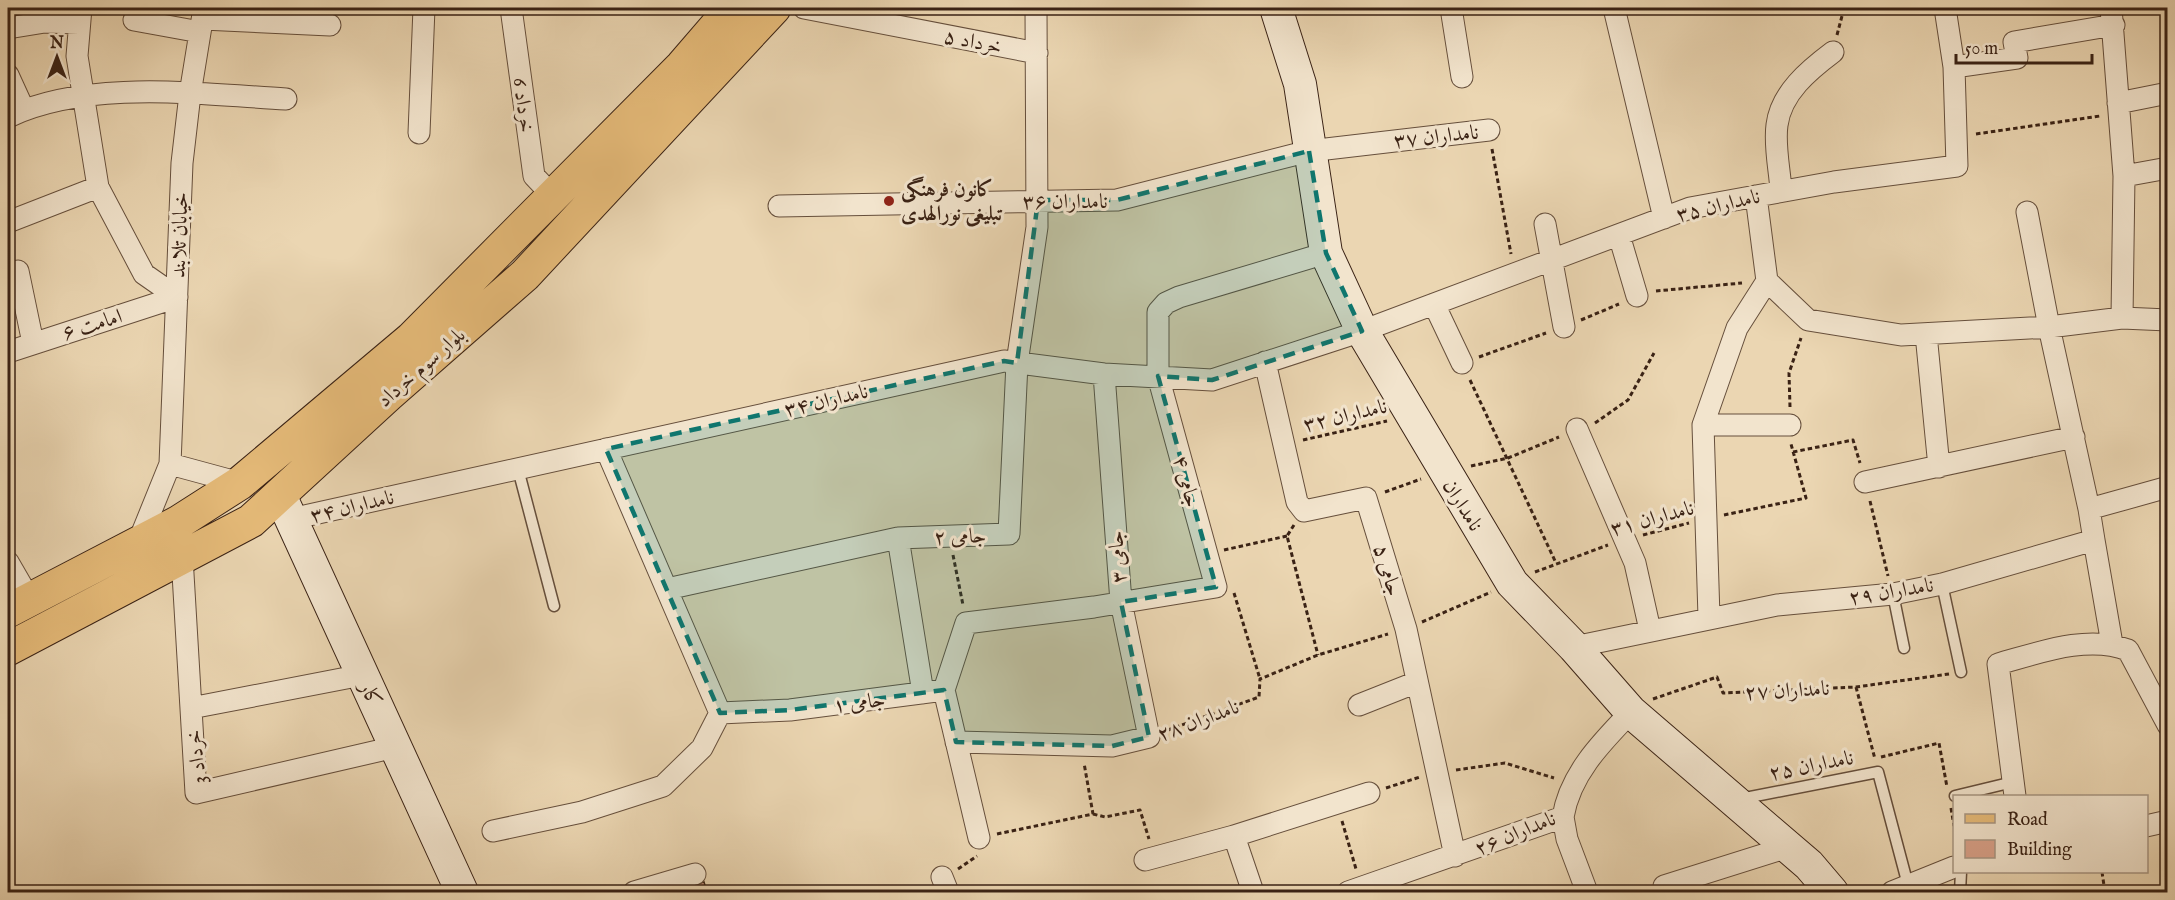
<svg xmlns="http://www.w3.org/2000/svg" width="2175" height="900" font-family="'IM FELL English',Amiri,serif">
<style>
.building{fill:#d8a189;stroke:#3a2215;stroke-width:1.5}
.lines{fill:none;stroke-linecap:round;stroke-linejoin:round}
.lane-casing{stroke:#664f3c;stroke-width:13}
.street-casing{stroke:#664f3c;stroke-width:23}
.secondary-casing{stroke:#3a2215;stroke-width:34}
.primary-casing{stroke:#3a2215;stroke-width:35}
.path{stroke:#3a2215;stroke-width:3;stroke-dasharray:4.5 3;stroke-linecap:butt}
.lane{stroke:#f2e4cd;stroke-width:10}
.street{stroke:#f2e4cd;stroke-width:21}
.secondary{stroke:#f2e4cd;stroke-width:32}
.primary{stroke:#e6bb79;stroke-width:33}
.marked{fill:#0f766e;fill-opacity:0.2;stroke:#0f766e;stroke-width:4.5;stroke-dasharray:12 8;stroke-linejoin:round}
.poi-dot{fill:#8f2418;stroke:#f2e4cd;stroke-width:2}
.labels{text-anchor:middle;stroke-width:6;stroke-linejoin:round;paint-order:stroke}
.street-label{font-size:21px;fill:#3a2215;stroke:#f2e4cd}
.poi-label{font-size:21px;font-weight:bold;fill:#3a2215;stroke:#f2e4cd;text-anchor:start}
</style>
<rect width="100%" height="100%" fill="#ebd6b2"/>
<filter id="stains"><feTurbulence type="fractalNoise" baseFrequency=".00333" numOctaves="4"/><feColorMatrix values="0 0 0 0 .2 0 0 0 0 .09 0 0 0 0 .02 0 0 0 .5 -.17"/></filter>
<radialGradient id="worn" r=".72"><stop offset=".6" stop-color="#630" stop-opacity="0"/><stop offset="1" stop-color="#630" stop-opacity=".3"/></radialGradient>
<path class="building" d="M704,882L707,892H668Z"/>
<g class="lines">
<defs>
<path id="lane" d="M518,469L554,606
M1942,584L1961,672
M1893,594L1904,648
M1955,796L2013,782
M1740,799L1878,772L1908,885
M1960,892L1961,872"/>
<path id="street" d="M81,8L77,56L98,187L144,274L177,297
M511,8L534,176L553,196
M804,8L1037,53
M1451,8L1462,77
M1614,8L1664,218
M1945,8L1954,67
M203,19L330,25
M134,20L200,32
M8,28L45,22L79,23
M8,75L24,110
M2118,103L2168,93
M8,117C88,79 199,94 286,99
M419,133L424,8
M2124,176L2168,168
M1781,191C1780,171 1774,146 1777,125C1781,93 1809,70 1833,52
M1756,196L1767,281L1808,320L1901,335L2049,327L2122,318L2124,176L2111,8
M779,206L1117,200L1309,151L1489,130
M2027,212L2049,327L2089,509
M8,222L98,187
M1545,224L1564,327
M1619,235L1637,296
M18,271L33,343
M1434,304L1462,363
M2122,318L2168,320
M1926,334L1939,467
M8,352L177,297
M1265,362L1297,502L1304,511L1366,498L1406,629L1455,856
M1703,425H1790
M1577,429L1635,563L1650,630
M606,449L720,713L790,710L944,690L979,838
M170,464L182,163L190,94L204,8
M1865,482L2074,437
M291,519L1004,361L1104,374L1212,380L1362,331L1690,208L1834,182L1957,166L1954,67L2017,58L2014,42L2114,25
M2094,540L2112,644
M138,543L170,464L240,483
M182,557L196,793L395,747
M8,562L30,600
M667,589L898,538
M1709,617L1703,425L1737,328L1767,281
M1574,647L1777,605L1893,594L1942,584L2094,540L2089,509L2168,487
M944,690L966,623L1094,607L1216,587L1158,376V312L1166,303L1179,297L1326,253
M923,693L898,538L1009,534L1017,363L1037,227L1036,8
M1359,705L1417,682
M191,708L362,675
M956,742L1112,746L1149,737L1121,602L1104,374
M2015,796L1998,664C2038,653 2088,634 2128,650L2168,725
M1563,817L1567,839L1587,892
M2146,826L2168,821
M493,831L582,812L663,786L702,748L720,713
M1145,860L1234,836
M942,877L948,892
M1664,886L1788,847
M634,892L695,874
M1253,892L1234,836L1369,793
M1348,892L1563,817C1570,774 1602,742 1631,712
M1892,892L1954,867"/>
<path id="secondary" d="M1276,8L1300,84L1326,253L1362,331L1512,583L1574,647L1631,712L1809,865L1832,892
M280,495L462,892"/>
<path id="primary" d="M8,611L179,522L240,483L411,339L682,66L732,8
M8,649L251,521L388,395L525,275L774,8"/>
</defs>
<use href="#lane" class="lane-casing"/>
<use href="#street" class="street-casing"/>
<use href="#secondary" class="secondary-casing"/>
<use href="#primary" class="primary-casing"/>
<path class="path" d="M1837,35L1842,16L1841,8
M1976,134L2100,116
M1492,149L1511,254
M1656,291L1742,283
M1581,320L1619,304
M1479,357L1546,333
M1470,380L1556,563
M1790,407L1789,373L1801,338
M1595,423L1628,400L1654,353
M1303,440L1387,421
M1793,452L1853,440L1860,463
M1471,466L1508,458L1559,437
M1385,492L1421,479
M1870,501L1888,576
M1724,515L1806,498L1791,444
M1294,525L1287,536L1318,655
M1643,535L1689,523
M1224,550L1287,536
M953,555L963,605
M1535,572L1608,545
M1234,593L1260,679
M1422,622L1491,592
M1856,687L1875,759
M1653,699L1717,677L1723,693L1856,687L1949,674
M1168,730L1259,697L1260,679L1318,655L1388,634
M1881,757L1939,743L1947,787
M1456,770L1505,763L1554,778
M1386,788L1420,777
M1951,808L1954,826
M1093,814L1105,817L1140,810L1149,839
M1342,821L1356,869
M997,834L1093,814L1084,763
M958,869L977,856
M2102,872L2105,892"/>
<use href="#lane" class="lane"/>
<use href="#street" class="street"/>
<use href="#secondary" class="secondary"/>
<use href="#primary" class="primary"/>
</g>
<path class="marked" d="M1309,151L1326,253L1362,331L1212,380L1158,376L1216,587L1121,602L1149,737L1112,746L956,742L944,690L790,710L720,713L606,449L1004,361L1017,363L1038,200H1117Z"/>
<circle class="poi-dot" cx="889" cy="201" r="6"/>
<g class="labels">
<g class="street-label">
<text transform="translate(973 41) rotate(11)" y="7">خرداد ۵</text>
<text transform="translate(524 105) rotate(82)" y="7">خرداد 6</text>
<text transform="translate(1436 136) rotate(-6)" y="7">نامداران ۳۷</text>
<text x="1065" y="208">نامداران ۳۶</text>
<text transform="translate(1718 205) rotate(-13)" y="7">نامداران ۳۵</text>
<text transform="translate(179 235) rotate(-88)" y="7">خیابان تلابند</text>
<text transform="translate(92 324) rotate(-17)" y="7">امامت ۶</text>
<text transform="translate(421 367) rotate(-41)" y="7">بلوار سوم خرداد</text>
<text transform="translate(826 400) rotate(-13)" y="7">نامداران ۳۴</text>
<text transform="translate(1345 415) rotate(-13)" y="7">نامداران ۳۲</text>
<text transform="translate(1187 481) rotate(75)" y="7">جامی ۴</text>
<text transform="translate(1463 505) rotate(58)" y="7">نامداران</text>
<text transform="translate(352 506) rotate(-13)" y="7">نامداران ۳۴</text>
<text transform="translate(1652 518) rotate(-15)" y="7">نامداران ۳۱</text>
<text transform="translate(960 536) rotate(-2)" y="7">جامی ۲</text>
<text transform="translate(1117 557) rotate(-94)" y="7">جامی ۳</text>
<text transform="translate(1388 570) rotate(73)" y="7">جامی ۵</text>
<text transform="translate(1891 591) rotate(-9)" y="7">نامداران ۲۹</text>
<text transform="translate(1787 690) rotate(-3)" y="7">نامداران ۲۷</text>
<text transform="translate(371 694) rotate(65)" y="7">کار</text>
<text transform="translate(859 702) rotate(-7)" y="7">جامی ۱</text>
<text transform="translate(1198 720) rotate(-20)" y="7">نامداران ۲۸</text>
<text transform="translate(196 757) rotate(-97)" y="7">خرداد 3</text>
<text transform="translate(1811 765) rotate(-11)" y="7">نامداران ۲۵</text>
<text transform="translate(1515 833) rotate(-22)" y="7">نامداران ۲۶</text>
</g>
<g class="poi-label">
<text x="901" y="196">کانون فرهنگی<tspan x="901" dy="24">تبلیغی نورالهدی</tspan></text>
</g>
</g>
<rect width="2175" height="900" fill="none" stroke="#ebd6b2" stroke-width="30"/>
<rect x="9" y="9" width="2157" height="882" fill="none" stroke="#3a2215" stroke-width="3"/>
<rect x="15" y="15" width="2145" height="870" fill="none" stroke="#3a2215" stroke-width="1.5"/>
<rect x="1953" y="795" width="195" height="78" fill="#f2e4cd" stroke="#a89683" stroke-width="1.5"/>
<rect x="1965" y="814" width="30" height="9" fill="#e6bb79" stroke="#a89683" stroke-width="1.5"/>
<text x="2007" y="825" font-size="18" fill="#3a2215">Road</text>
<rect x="1965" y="840" width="30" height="18" fill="#d8a189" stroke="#a89683" stroke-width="1.5"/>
<text x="2007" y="855" font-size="18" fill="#3a2215">Building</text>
<g transform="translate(57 57)" stroke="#f2e4cd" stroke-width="4.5" paint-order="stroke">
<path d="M0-4.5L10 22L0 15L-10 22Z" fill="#3a2215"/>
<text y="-9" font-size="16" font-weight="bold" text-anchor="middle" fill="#3a2215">N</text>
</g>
<path d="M1956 54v9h136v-9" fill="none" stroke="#3a2215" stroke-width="3"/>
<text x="1965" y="54" font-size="18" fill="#3a2215" stroke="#f2e4cd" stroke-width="4.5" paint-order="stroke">50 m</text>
<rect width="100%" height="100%" filter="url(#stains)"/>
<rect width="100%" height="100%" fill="url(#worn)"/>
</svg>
